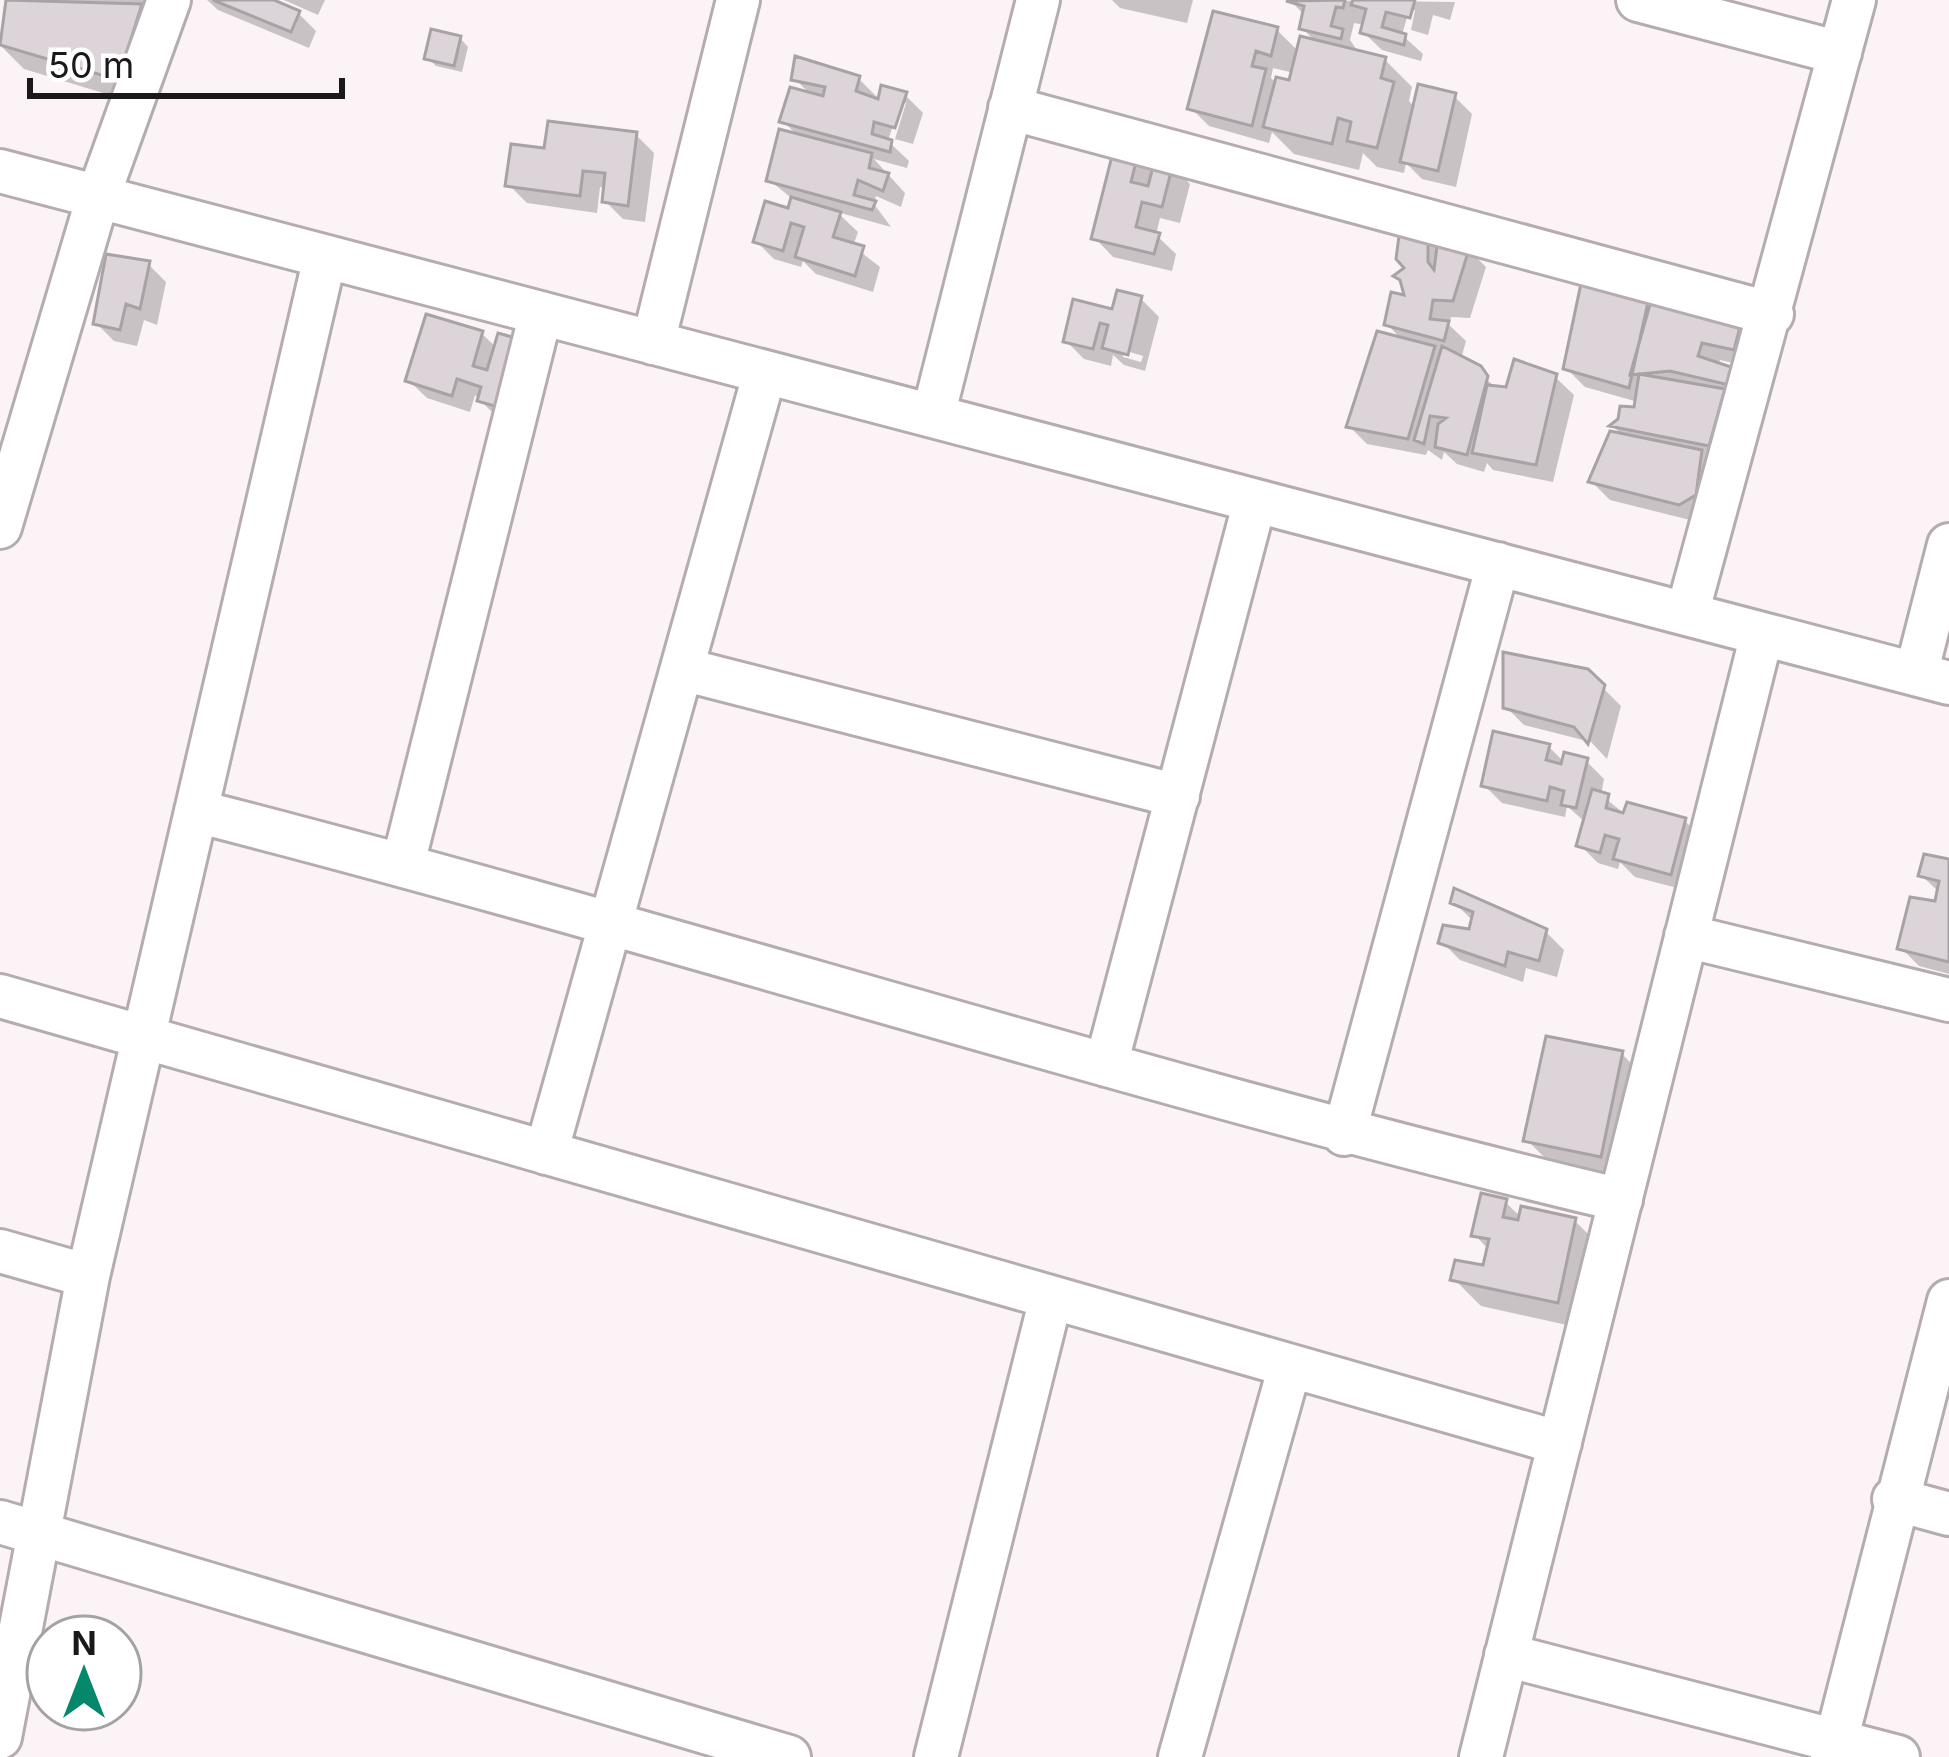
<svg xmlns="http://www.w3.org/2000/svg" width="1949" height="1757" font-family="Inter,sans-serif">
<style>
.shadow{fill:#0003;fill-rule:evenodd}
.building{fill:#dcd4d8;stroke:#a9a2a5;stroke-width:3}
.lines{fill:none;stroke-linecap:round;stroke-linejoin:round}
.minor-casing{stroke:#b4acb0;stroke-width:48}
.minor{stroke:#fff;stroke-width:42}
</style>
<rect width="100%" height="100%" fill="#fbf3f6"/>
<path class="shadow" d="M9,0H186L146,106L24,69L0,45Z
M207,0H266L298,13L316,31L309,48L218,10Z
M284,0H325L318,15Z
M1112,0H1193L1187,23L1120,8Z
M1290,0L1455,2L1450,20L1433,15L1428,35L1411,30L1415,10H1409L1402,35L1423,54L1421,61L1382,50L1363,32L1365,25L1354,23L1350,40L1359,53L1385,60L1412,87L1409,101L1415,108L1454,96L1472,114L1456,187L1422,179L1406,163L1404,173L1377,167L1363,153L1359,170L1294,154L1272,132L1269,143L1209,126L1191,108L1277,30L1299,52L1317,43L1302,28L1305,16ZM1273,68L1294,73L1291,84H1277L1271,78Z
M460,38L468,47L462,72L436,66L428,58Z
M858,78L881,101L905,95L923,113L913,144L895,139L906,103H900L888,141L909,161L907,168L874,159L905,193L901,207L876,196L874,204L891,227L837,212L858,232L853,246L880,267L873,292L816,274L803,261L801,267L774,259L756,241L790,212L794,200L769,180L799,137L783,121L812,96L795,79Z
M636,135L654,153L645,222L623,219L605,201L607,188L600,187L597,213L527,203L509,185Z
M1136,157L1154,175L1172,166L1190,184L1180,223L1160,218L1156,235L1176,254L1172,271L1113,257L1095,238Z
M1427,238L1440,251L1468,249L1486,267L1470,318L1451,317L1449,325L1466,341L1461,359L1498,389L1555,377L1574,395L1553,482L1493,470L1487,463L1484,472L1457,464L1444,452L1442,460L1428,450L1426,455L1367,444L1349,426L1403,341L1387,324L1408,299L1409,268Z
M148,264L166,282L157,325L144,320L137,346L114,341L96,323Z
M1649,296L1661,308L1740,322L1758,340L1752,367L1720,360L1718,366L1748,388L1727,462L1706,458L1719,471L1698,522L1610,500L1592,482L1624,437L1613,426L1637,410L1638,402L1585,387L1566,368Z
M1141,299L1159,317L1145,371L1124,365L1113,355L1111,366L1084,359L1066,341ZM1123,350L1143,356L1141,362L1123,357Z
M482,334L497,348L498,418L475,395L470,412L427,398L408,380Z
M1587,672L1621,706L1607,759L1591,742L1524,725L1506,707Z
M1549,747L1564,762L1586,761L1604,779L1601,795L1626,815L1685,821L1703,839L1689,891L1635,877L1620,862L1618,869L1598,863L1580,845L1586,823L1567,806L1565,817L1502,803L1484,785Z
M1949,862V974L1919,966L1901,948L1937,904L1940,893L1921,875Z
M1454,902L1545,931L1564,950L1557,977L1526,968L1523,982L1460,960L1442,942L1472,932V920Z
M1622,1054L1649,1082L1627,1182L1554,1167L1527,1140Z
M1505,1202L1522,1218L1575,1221L1602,1248L1585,1329L1481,1306L1454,1279L1485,1269L1489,1250L1475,1235Z"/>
<path class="building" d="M6,0L142,4L118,80L0,45Z
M213,0H274L300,11L291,32Z
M1345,0L1343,8L1336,7L1331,26L1343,29L1341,39L1299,29L1304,6L1286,1Z
M1353,0H1415L1410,18L1386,12L1382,27L1406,34L1404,45L1360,33L1366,9L1351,5Z
M1213,11L1278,27L1271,56L1256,51L1252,66L1266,69L1252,126L1187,109Z
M431,29L461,36L454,66L424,59Z
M1300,36L1386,57L1381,78L1394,82L1377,148L1347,141L1351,122L1338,118L1332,144L1263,127L1276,77L1289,80Z
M795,56L860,76L856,91L878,99L881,85L907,92L895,128L874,122L872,134L892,140L890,152L779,122L790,87L823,96L825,87L791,80Z
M1418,84L1456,93L1438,171L1400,162Z
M548,121L637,132L628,206L602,202L605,173L583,171L580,196L505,186L511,144L544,148Z
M779,129L872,153L869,168L889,173L883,191L858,180L854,195L876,201L872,210L766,181Z
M1114,148L1138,154L1131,182L1148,186L1155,159L1173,164L1162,207L1142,202L1136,227L1160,233L1154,254L1091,239Z
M791,197L841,212L833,237L864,246L855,276L795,257L804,227L791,223L783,251L753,242L765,201L788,208Z
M1400,228L1428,235V262L1434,270L1438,238L1470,246L1453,301L1433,300L1430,319L1449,321L1444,341L1384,325L1391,292L1404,295L1400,280L1393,276L1404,268L1396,259Z
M106,254L150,261L140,309L126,304L120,330L93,324Z
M1583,274L1650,293L1629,388L1563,369Z
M1117,290L1142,296L1128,355L1102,348L1108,325L1100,323L1093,349L1063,342L1073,299L1112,309Z
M1651,301L1676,310L1685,301L1742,319L1734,350L1702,343L1698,356L1731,367L1729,385L1670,371L1630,375Z
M426,314L483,331L473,366L487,370L498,333L526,341L505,409L477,401L481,387L457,379L452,396L405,381Z
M1377,331L1435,346L1408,439L1346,427Z
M1442,346L1481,366L1488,376L1467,455L1435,447L1438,424L1446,418L1430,416L1424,444L1414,440Z
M1514,359L1557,374L1536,465L1472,453L1487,385L1506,387Z
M1639,374L1725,389L1709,446L1609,426L1618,419L1620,406L1634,407Z
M1610,431L1702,450L1696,495L1679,505L1588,482Z
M1503,652L1588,669L1605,685L1588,744L1574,727L1503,708Z
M1493,731L1550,744L1546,760L1561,764L1564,752L1588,758L1576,808L1561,805L1564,791L1550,787L1547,801L1481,786Z
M1592,789L1609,794L1606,808L1623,813L1627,802L1686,818L1671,875L1613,859L1619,839L1605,835L1600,853L1576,846Z
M1924,854L1949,859V962L1897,949L1910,897L1935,901L1939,881L1918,876Z
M1454,888L1547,929L1539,961L1508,952L1505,966L1438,943L1443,925L1469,929L1473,912L1450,903Z
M1546,1036L1623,1051L1601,1157L1523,1141Z
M1481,1193L1507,1199L1503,1217L1518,1220L1521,1206L1576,1218L1558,1303L1450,1280L1455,1260L1483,1265L1489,1239L1471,1236Z"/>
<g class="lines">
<defs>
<path id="minor" d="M1638,0L1840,53
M1010,108L1772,314
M0,171L1949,683
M653,343L738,0
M933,416L1038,0
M0,527L98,197L169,0
M1687,614L1854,0
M682,669L1178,796
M1916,674L1949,545
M196,811C673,933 1141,1086 1621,1200
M403,864L541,313
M1686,936L1949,1000
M0,996L1560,1443
M1106,1065L1255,501
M1344,1134L1498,564
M546,1153L765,372
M0,1251L88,1276
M1894,1499L1949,1514
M0,1522L789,1757
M1506,1655L1898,1757
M0,1737L88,1276L325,257
M936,1757L1051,1298
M1180,1757L1290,1366
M1481,1757L1762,634
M1832,1757L1949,1301"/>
</defs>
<use href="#minor" class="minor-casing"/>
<use href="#minor" class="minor"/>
</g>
<g transform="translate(84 1673)"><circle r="57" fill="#ffffff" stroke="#a4a3a3" stroke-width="3"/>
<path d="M0-9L21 45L0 30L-21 45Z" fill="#04876b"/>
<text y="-18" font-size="33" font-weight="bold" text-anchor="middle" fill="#1b1819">N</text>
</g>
<path d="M30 78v18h312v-18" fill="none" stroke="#1b1819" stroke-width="6"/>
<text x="48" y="78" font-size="36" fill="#1b1819" stroke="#ffffff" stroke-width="9" paint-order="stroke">50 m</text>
</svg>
